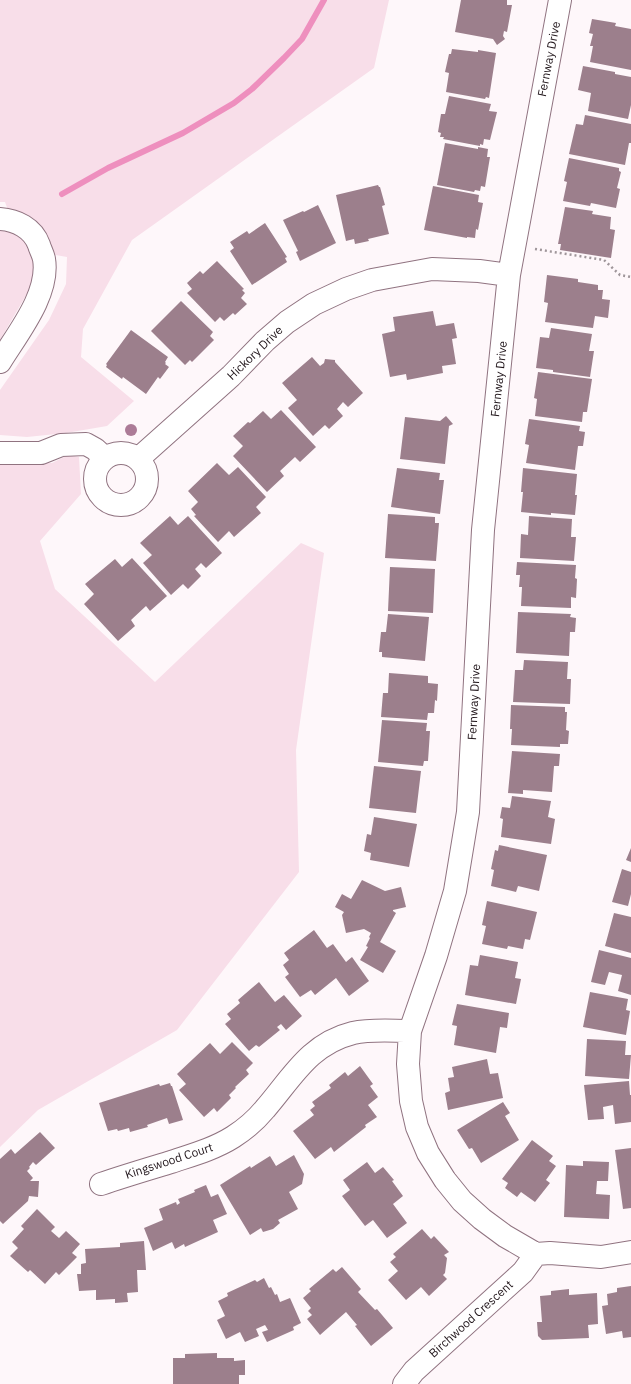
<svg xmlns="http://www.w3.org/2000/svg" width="631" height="1384" font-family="'IBM Plex Sans',sans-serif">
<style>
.green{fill:#f8dee9}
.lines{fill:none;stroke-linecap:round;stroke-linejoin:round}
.stream{stroke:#ee8fbe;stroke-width:6}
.building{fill:#9c7f8c}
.minor-casing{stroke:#907380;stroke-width:24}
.path{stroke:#9f969a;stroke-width:2.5;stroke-dasharray:2 3;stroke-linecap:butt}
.minor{stroke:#fff;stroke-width:22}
.tree{fill:#ac7b97}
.labels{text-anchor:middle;stroke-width:3;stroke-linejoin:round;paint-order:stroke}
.street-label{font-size:12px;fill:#1f1419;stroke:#fff}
</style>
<rect width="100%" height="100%" fill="#fef7fa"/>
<path class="green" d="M0,0H389L374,68L132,240L83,329L81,357L134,401L107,426L66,433L27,437L0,435V390L49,320L66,284L67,257L50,254L9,213L5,202H0Z
M9,229L20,232L37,256L35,280L0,340V230Z
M68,455L79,457L81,494L40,541L55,589L155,682L301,543L324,553L296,750L299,872L177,1030L38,1110L0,1147V464L52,463Z"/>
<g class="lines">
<path class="stream" d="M62,194L108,168L183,133L234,103L252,89L284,58L302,39L324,0"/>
</g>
<path class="building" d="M461,0H507V5H512L507,32L504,31L503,36L505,39L497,45L493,39L455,32Z
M592,19L616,23L615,26L631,29V70L590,62L593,46H590L593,34L589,33Z
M452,49L478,52V50L496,53L489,98L486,97L485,99L446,92L449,73L445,72L449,54H451Z
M583,66L615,72V74L631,77V105L628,119L588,111L591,93L578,90Z
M449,96L491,104L489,111L497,112L490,140L484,139L483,145L480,144V146L443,139L444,137H440L441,133L438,132L441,114H445Z
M585,115L631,124V143H629L625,165L569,154L576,124L583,125Z
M445,143L478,149V147L488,149L487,157H490L485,187L481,186L480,191L475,190L474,192L437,185Z
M569,158L619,168V171L621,172L617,188L620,189L616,208L591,203L590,206L563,201L567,182L564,181Z
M378,185L379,187H380L385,205L382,206L389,234L368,239L369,241L355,244L354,239L346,241L336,195Z
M433,186L479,195L478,202L483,203L478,230L476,229L475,238L467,237V238L424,230Z
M318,205L336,243L300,261L296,252L298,251L283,220L303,211L304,212Z
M565,207L593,211L592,214L611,217L610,229L615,230L611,258L560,250L561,244H558Z
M265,223L287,257L285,258L287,262L252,285L230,251L234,248L230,242L247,231L249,234Z
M217,261L244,289L242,290L245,293L241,298L247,304L235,315L233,313L224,321L220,317L215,322L187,293L192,289L187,283L200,271L203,274Z
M547,275L578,279V282L598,285V290H603L602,299L610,300L608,318L595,316L593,328L545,322L548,303L544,302Z
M181,301L213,332L210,336L214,340L192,362L190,360L185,365L151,331Z
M433,311L436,326L454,323L457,338L452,339L456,364L442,366L443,373L407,380L406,374L390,377L382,334L395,331L393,317Z
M551,328L592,334L589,351H594L590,377L553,372V370L536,368L540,337L549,338Z
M131,330L168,357L165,362L166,363L165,364L169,367L160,379L158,377L146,394L123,377L122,379L106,367L107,365L106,364Z
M312,357L320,366L324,363L325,359L335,360V362L363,393L348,407L343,402L337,409L343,416L329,429L325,425L313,436L288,408L297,400L282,383Z
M538,372L592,379L587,412H583L582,422L535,416L537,399L534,398Z
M281,410L316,447L300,462L295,457L280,471L284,476L267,492L233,456L243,446L233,436L248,422L250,423L263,411L271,419Z
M446,416L453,424L449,426L445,464L400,459L405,417L440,421Z
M529,419L580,426L579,431L585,432L583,446H578L575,470L526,463L529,445L525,444Z
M217,463L229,475L238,467L266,497L256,507L261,513L234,537L229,531L218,542L194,516L196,515L191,509L198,502L188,491Z
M397,468L440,473L439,480H444L440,514L391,507Z
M523,468L577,474L575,495H577L575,515L551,513V515L521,512L523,492H521Z
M388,514L435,517V523H439L436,561L385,558Z
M170,516L178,525L188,516L222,553L206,568L201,563L195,569L201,576L188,589L183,584L171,595L143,563L152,555L140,543Z
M529,516L572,519L571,537H576L574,561L520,558L521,534L528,535Z
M132,558L167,596L150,611L146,606L131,620L135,626L118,641L84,604L94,594L85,584L115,559L122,567Z
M517,562L576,565L575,578L577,579L576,598L571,597V608L521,606L522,587H519L520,575H516Z
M390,567L435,569L433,613L388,611Z
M518,612L571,614L570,617L576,618L575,632H570L569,656L516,653Z
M388,614L429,617L425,661L382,657V652H379L381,632H386Z
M524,660L568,662L567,679H571L570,704L513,702L515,670H523Z
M389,673L428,676V683L438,684L437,701L435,700L434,713H428L427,720L381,717L383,693H388Z
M511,705L565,707V712H567L566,730L569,731L568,744H560V747L511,745L512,729H510Z
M382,720L427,723L426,731H430L428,761H424L423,766L378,762Z
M512,751L560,754L559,766H554L552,792L523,790V794L508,793Z
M374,766L421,771L416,813L369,808Z
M512,796L551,801L548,817L555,819L551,844L501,837L503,819L500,818L502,807L510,808Z
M374,817L417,824L409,867L370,860L371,853L364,851L367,834L371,835Z
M499,845L547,855L539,891L518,886L516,892L491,886L494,870L491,869L495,850L498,851Z
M631,848V862L626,860Z
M622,869L631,872V894L628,906L612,902Z
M362,880L385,891L401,887L406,907L393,910V911L396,913L380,942L396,951L383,973L360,960L368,947L366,946L370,938L369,937L371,933L364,929L346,933L342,915L344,912L335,907L342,894L351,899Z
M487,901L537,912L530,940L525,939L523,949L508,946L507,949L482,944L486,926L482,925Z
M614,913L631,917V953L605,946Z
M314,930L327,948L333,944L346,962L352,957L369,981L349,996L336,978L315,995L311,990L300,997L285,977L289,974L283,965L289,960L284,953Z
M599,950L631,958V995L618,991L622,975L609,972L605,985L591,982Z
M480,955L518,962L515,978L521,979L516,1004L465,995L470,965L478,966Z
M259,982L275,1002L284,995L302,1016L286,1030L281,1024L277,1027L280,1030L259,1047L256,1045L249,1051L225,1024L231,1019L227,1014L240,1003L238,1000Z
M590,992L628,999L626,1010L630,1011L626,1035L583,1027Z
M457,1004L509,1013L507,1028L500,1027L496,1053L454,1045L457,1026L452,1025Z
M587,1039L626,1041L625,1055H631L629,1079L585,1076Z
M232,1042L253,1063L246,1070L249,1074L235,1087L236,1088L229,1095L231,1098L217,1112L214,1108L204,1117L179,1090L186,1084L177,1074L210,1043L220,1054Z
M487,1059L490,1074L498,1073L503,1098L448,1110L445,1093L450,1091L448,1078L454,1077L452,1067Z
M360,1066L373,1084L370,1086L378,1097L368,1105L377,1117L365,1125L366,1127L334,1152L331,1147L315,1159L293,1131L314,1115L310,1110L315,1106L312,1102L331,1088L329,1085L345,1072L348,1076Z
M629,1081L630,1095H631V1122L615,1124L613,1105L603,1107L604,1119L588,1120L584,1085Z
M170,1083L171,1086H172L183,1120L169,1124L167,1118L147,1125L148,1127L130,1132L129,1128L118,1131L117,1129L108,1131L99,1103L159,1084L160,1086Z
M503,1102L510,1113L505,1116L519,1140L481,1163L472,1148L469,1149L457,1130Z
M40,1132L55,1148L36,1165L33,1162L29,1167L30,1168L27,1171L33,1178L30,1181H39L38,1197L29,1196L28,1201L3,1224L0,1221V1159L11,1149L15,1154Z
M532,1140L553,1156L549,1161L556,1166L546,1180L550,1183L535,1202L521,1192L517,1197L505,1188L508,1183L502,1179Z
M631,1148V1208L623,1209L615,1150Z
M294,1155L304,1174L302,1184L289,1192L298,1209L278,1220L280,1223L273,1229L263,1232L261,1228L250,1235L220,1185L250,1166L251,1168L270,1156L276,1166Z
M583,1161L609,1162L608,1181H597L596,1194L610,1195L609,1219L564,1217L566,1165L583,1166Z
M367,1162L375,1173L383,1167L394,1180L392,1181L403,1196L393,1204L407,1223L387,1238L373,1220L365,1226L342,1196L350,1190L343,1180Z
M206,1185L211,1197L218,1194L227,1214L213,1220L218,1232L185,1247L184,1244L175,1249L172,1242L153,1251L144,1228L163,1220L159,1209L176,1202L177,1205L180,1203L178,1199L195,1192L194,1190Z
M37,1209L55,1227L51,1231L59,1238L66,1231L80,1244L72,1253L77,1257L59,1275L56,1272L45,1284L30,1270L28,1272L10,1256L18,1248L12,1242L24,1229L21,1226Z
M422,1229L431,1239L434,1236L449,1252L444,1255L447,1258L445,1273L443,1275L447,1279L429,1296L421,1287L406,1300L388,1280L398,1271L390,1262L396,1257L393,1254Z
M144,1241L146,1270H137L138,1292L127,1293L128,1302L115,1303V1299L96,1300V1290L79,1291L77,1274H81V1264L86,1263L85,1249L120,1247V1243Z
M342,1267L361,1289L358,1292L375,1310L377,1309L393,1328L371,1346L355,1326L357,1325L346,1312L320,1335L307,1319L312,1315L308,1311L311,1308L303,1298L311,1291L309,1289L333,1269L336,1272Z
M264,1278L269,1288L271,1287L275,1295L277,1294L280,1302L290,1298L301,1323L293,1327L294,1330L267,1342L262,1332L268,1330L265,1325L256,1329L259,1336L245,1342L240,1332L226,1339L217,1320L225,1316L218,1301L228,1296L227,1293L255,1280L257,1282Z
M631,1286V1337L623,1338L622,1331L606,1334L602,1306L608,1305L607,1294L617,1292V1288Z
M569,1289V1295L597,1293L598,1324L588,1325L589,1338L542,1340L538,1336L537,1322H542L540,1296L551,1295V1291Z
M217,1353V1358H234V1361L245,1360V1375H239V1384H173V1358H185V1354Z"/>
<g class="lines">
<defs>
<path id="minor" d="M560,0L509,275L483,530L468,812L455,891L436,956L410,1031L408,1064L411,1101L417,1127L428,1153L445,1180L462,1201L482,1219L505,1236L536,1254L550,1253L601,1257L631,1252
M0,219C16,220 33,228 39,245C40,249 43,254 44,259C50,294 17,334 0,362
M95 479a26 26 0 1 1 52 0a26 26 0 1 1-52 0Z
M0,453H41L61,445L86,444L95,449L105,458
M138,459L231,376L265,341L287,322L314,304L346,289L372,280L432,269L479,271L509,275
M101,1184C124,1176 148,1169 171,1162C192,1155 214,1149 233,1137C244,1130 256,1120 265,1109C292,1078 309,1044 353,1033C371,1029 392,1031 410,1031
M404,1384L414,1371L523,1272L536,1254"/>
</defs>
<use href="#minor" class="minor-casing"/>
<path class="path" d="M535,249L604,260L620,275L631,277"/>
<use href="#minor" class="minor"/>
</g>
<circle class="tree" cx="131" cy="430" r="6"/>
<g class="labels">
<g class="street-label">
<text transform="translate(549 59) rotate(-79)" y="4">Fernway Drive</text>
<text transform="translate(255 353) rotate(-44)" y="4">Hickory Drive</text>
<text transform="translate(499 379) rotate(-84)" y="4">Fernway Drive</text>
<text transform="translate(474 702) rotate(-87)" y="4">Fernway Drive</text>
<text transform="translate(169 1161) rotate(-18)" y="4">Kingswood Court</text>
<text transform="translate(471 1319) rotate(-42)" y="4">Birchwood Crescent</text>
</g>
</g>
</svg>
